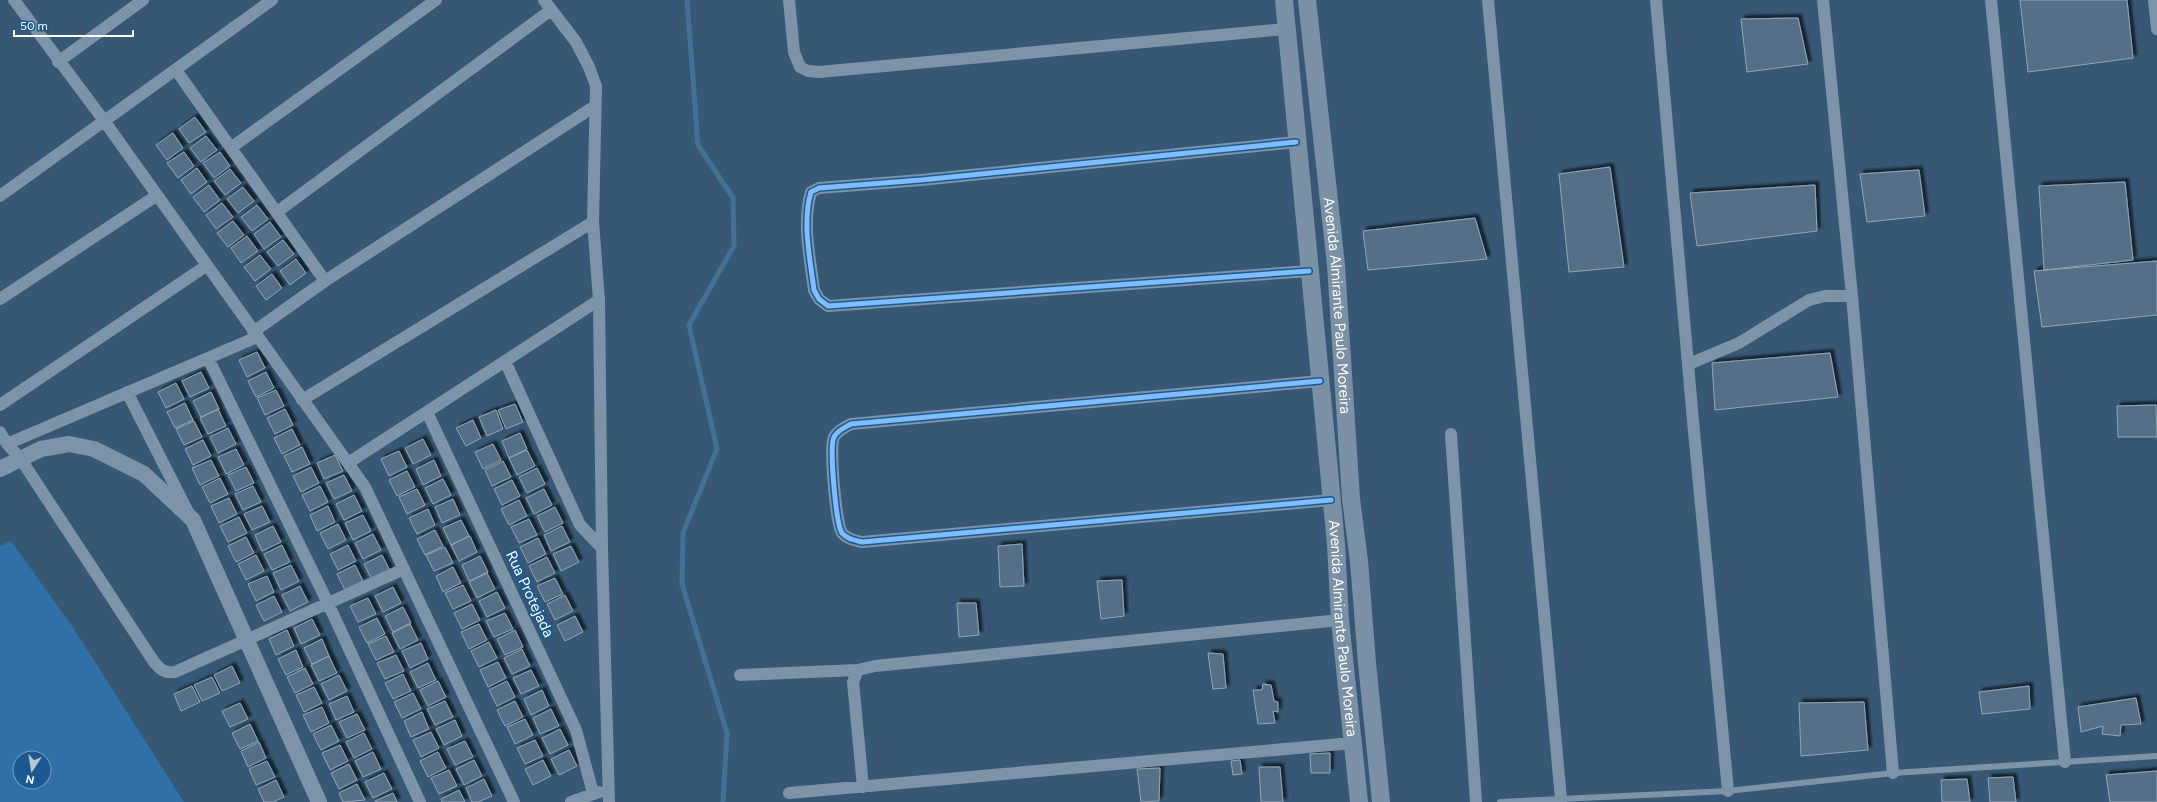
<svg xmlns="http://www.w3.org/2000/svg" width="2157" height="802" font-family="Figtree,sans-serif">
<style>
.green{fill:#2f70a6;fill-rule:evenodd}
.lines{fill:none;stroke-linecap:round;stroke-linejoin:round}
.stream{stroke:#457096;stroke-width:5}
.building{fill:#546f86;stroke:#92a6b6;filter:url(#shadow)}
.service{stroke:#7d94a8;stroke-width:6}
.minor{stroke:#7d94a8;stroke-width:12}
.tertiary{stroke:#7d94a8;stroke-width:16}
.secondary{stroke:#7a91a5;stroke-width:18}
.cycleway-casing{stroke:#1b5a90;stroke-width:8}
.cycleway{stroke:#80bcff;stroke-width:5}
.labels{text-anchor:middle;stroke-width:4;stroke-linejoin:round;paint-order:stroke}
.street-label{font-size:15px;fill:#fff;stroke:#1b5a90}
</style>
<defs>
<filter id="shadow"><feDropShadow dx="3.5" dy="-3.5" stdDeviation="1" flood-color="#0009"/></filter>
</defs>
<rect width="100%" height="100%" fill="#365875"/>
<path class="green" d="M11,541L74,629L184,802H0V546ZM20,758H44V782H20Z"/>
<g class="lines">
<path class="stream" d="M687,0L698,145L733,198L734,246L689,325L717,449L683,533L682,584L727,733L723,802"/>
</g>
<path class="building" d="M2020,0H2127L2133,58L2028,72Z
M1798,18L1808,64L1747,72L1741,19Z
M195,117L206,132L189,143L179,129Z
M173,133L183,148L167,160L156,145Z
M206,136L217,150L201,162L190,148Z
M184,152L194,166L178,178L167,163Z
M220,152L230,166L214,178L203,163Z
M1610,167L1624,267L1569,272L1559,174Z
M197,168L207,182L191,194L181,180Z
M230,169L241,183L225,195L214,181Z
M1919,170L1925,216L1867,222L1860,174Z
M2125,182L2133,260L2044,270L2039,186Z
M209,185L220,200L204,212L193,197Z
M1815,185L1817,231L1697,246L1690,193Z
M243,187L254,201L238,213L227,199Z
M222,203L233,217L216,229L206,215Z
M257,205L268,219L252,231L241,217Z
M1475,218L1487,259L1368,270L1363,231Z
M233,221L244,235L228,247L217,233Z
M270,222L281,237L264,249L254,234Z
M247,236L258,251L241,263L231,248Z
M283,240L294,254L278,266L267,252Z
M260,255L271,269L255,281L244,267Z
M296,259L306,273L290,285L280,271Z
M2157,261V315L2042,327L2034,271Z
M272,274L282,288L266,300L256,286Z
M257,352L265,368L247,377L239,360Z
M1830,353L1838,397L1715,410L1712,363Z
M201,372L209,388L190,397L182,381Z
M266,372L274,388L256,397L248,381Z
M176,383L184,399L166,408L158,392Z
M276,390L284,406L265,415L257,398Z
M211,392L219,409L201,417L193,401Z
M185,403L193,420L175,428L167,412Z
M515,404L523,422L506,429L498,410Z
M2156,405L2157,437H2118L2117,406Z
M218,409L226,426L208,434L200,418Z
M285,409L293,425L275,434L267,418Z
M496,410L503,429L487,436L479,417Z
M473,420L481,438L466,446L456,428Z
M194,421L202,437L184,445L176,429Z
M228,428L236,444L218,453L210,437Z
M292,429L300,445L282,454L274,438Z
M520,433L527,449L509,458L502,441Z
M423,439L431,455L413,464L405,448Z
M203,440L211,456L193,465L185,449Z
M493,444L501,460L483,469L475,452Z
M302,447L310,464L292,472L284,456Z
M236,449L244,465L226,474L218,457Z
M527,450L535,466L517,475L509,458Z
M399,451L407,467L389,476L381,459Z
M335,455L343,471L324,479L317,463Z
M211,460L219,476L200,485L192,468Z
M434,460L441,476L423,485L416,469Z
M503,461L511,477L492,486L485,470Z
M246,467L254,483L236,491L228,475Z
M311,467L319,483L301,492L293,476Z
M537,468L545,484L527,493L519,477Z
M407,471L415,487L397,496L389,480Z
M344,475L352,491L334,499L326,483Z
M220,478L228,494L210,503L202,487Z
M443,479L451,495L433,504L425,488Z
M512,480L520,496L502,505L494,489Z
M253,486L261,502L243,510L235,494Z
M320,486L328,502L310,511L302,495Z
M417,489L425,505L407,514L399,497Z
M544,489L552,505L534,514L526,498Z
M354,495L362,511L344,520L336,504Z
M229,498L237,514L219,523L211,506Z
M453,499L460,515L442,523L435,507Z
M519,500L527,516L509,525L501,509Z
M262,506L270,522L252,530L244,514Z
M328,506L335,522L317,531L310,515Z
M555,507L563,523L545,532L537,516Z
M428,509L435,525L417,534L409,518Z
M363,515L371,531L353,540L345,523Z
M239,517L247,533L228,542L220,526Z
M529,519L537,535L519,543L511,527Z
M461,520L469,536L451,545L443,528Z
M338,524L346,540L328,549L320,533Z
M273,526L281,542L262,551L255,535Z
M562,526L570,542L551,551L544,535Z
M435,530L443,546L425,555L417,539Z
M373,534L381,550L363,559L355,543Z
M470,536L477,552L459,561L451,545Z
M246,537L254,553L236,562L228,546Z
M538,538L546,554L528,563L520,547Z
M1022,544L1024,586L1000,587L998,546Z
M282,545L290,562L272,570L264,554Z
M348,545L356,561L338,570L330,554Z
M571,546L579,562L561,571L553,554Z
M445,547L453,563L434,571L426,555Z
M256,555L264,571L246,580L238,564Z
M382,555L390,571L372,580L364,564Z
M480,556L488,572L469,581L462,565Z
M547,557L555,573L537,582L529,566Z
M291,565L299,581L281,590L273,573Z
M355,565L363,581L345,590L337,574Z
M453,567L461,583L443,592L436,576Z
M487,573L495,589L477,598L469,582Z
M267,576L274,592L256,601L248,584Z
M555,578L563,594L545,602L537,586Z
M1122,580L1124,616L1101,619L1097,581Z
M463,585L471,601L453,609L445,593Z
M300,586L308,602L290,611L282,595Z
M393,587L401,603L383,612L375,596Z
M497,592L505,608L487,617L479,601Z
M565,595L573,611L555,620L547,604Z
M274,596L282,612L264,621L256,605Z
M368,598L376,614L358,622L350,606Z
M957,603H976L979,635L959,637Z
M472,604L480,620L462,629L454,613Z
M403,607L411,623L393,632L385,616Z
M505,613L513,629L494,637L486,621Z
M575,616L583,632L565,641L557,625Z
M377,618L385,634L367,643L359,627Z
M312,619L320,635L301,644L294,628Z
M410,624L418,640L400,649L392,633Z
M479,624L487,640L469,649L461,632Z
M287,630L294,646L276,655L269,639Z
M515,630L523,647L505,655L497,639Z
M386,636L394,652L376,660L368,644Z
M322,639L329,656L312,664L304,648Z
M489,642L497,658L479,667L471,651Z
M421,643L428,659L410,668L402,651Z
M522,649L530,666L512,674L504,658Z
M296,650L303,667L286,675L278,659Z
M1208,653L1223,654L1226,688L1213,689Z
M396,655L404,671L385,679L377,663Z
M329,656L337,673L319,681L311,665Z
M498,662L506,678L488,687L480,670Z
M428,663L436,680L418,688L410,672Z
M232,666L240,683L222,691L214,675Z
M305,668L313,684L295,693L287,677Z
M531,670L539,686L521,694L513,678Z
M403,674L411,691L393,699L385,683Z
M339,675L347,691L329,700L321,684Z
M212,677L220,693L202,701L194,685Z
M438,681L446,697L428,706L420,690Z
M507,681L515,697L497,706L489,690Z
M1263,684L1271,685L1274,701L1278,702V712L1273,711L1275,723L1258,724L1253,690H1262Z
M192,686L200,702L181,711L174,694Z
M2029,686L2030,709L1982,714L1979,692Z
M314,687L322,703L304,712L296,695Z
M542,690L549,706L531,715L524,699Z
M413,693L421,709L402,718L394,702Z
M347,696L354,712L336,720L329,704Z
M2136,698L2141,724L2121,725L2120,736L2102,734L2103,726L2081,732L2078,707Z
M445,701L453,717L435,725L427,709Z
M515,701L523,717L505,726L497,710Z
M1864,702L1868,750L1801,756L1799,703Z
M240,703L248,719L230,727L222,711Z
M322,707L329,723L311,732L303,715Z
M551,709L559,726L540,734L533,718Z
M422,712L429,729L411,737L404,721Z
M357,714L365,730L347,738L339,722Z
M525,719L533,735L515,744L507,727Z
M455,720L462,736L444,745L436,729Z
M250,724L258,741L240,749L232,733Z
M331,725L339,741L321,750L313,734Z
M560,729L568,745L550,754L542,738Z
M431,732L439,748L421,757L413,740Z
M364,733L372,749L354,758L346,742Z
M535,740L543,756L525,764L517,748Z
M465,741L473,757L455,765L447,749Z
M259,742L266,758L248,767L241,751Z
M340,745L348,761L330,770L322,753Z
M569,750L577,766L559,775L551,759Z
M373,752L381,769L363,777L355,761Z
M438,752L446,768L428,777L420,761Z
M1330,753V773H1311L1310,754Z
M474,760L482,776L464,785L456,769Z
M543,760L551,776L533,785L525,769Z
M1240,760L1242,774L1233,775L1231,761Z
M267,761L275,777L256,785L249,769Z
M349,764L357,780L339,789L331,773Z
M1259,767H1280L1283,802H1261Z
M1160,768L1159,801L1141,802L1137,769Z
M449,770L457,786L439,794L431,778Z
M2157,771V802H2110L2106,775Z
M384,773L392,789L373,798L365,782Z
M2013,777L2016,802H1990L1988,778Z
M484,779L492,796L478,802H472L466,788Z
M1967,779L1970,802H1942L1941,780Z
M276,780L284,797L273,802H264L258,789Z
M357,784L365,800L343,802L339,793Z
M459,790L465,802H442L441,799Z
M393,793L397,802H375V801Z"/>
<g class="lines">
<path class="service" d="M1500,802L1728,791L1893,773L2157,756"/>
<path class="minor" d="M14,0L105,122L365,487L514,802
M544,0L576,42L589,67L596,86L593,222L599,300L602,548L609,802
M789,0L794,52L800,67L808,71L819,72L1286,29
M1488,0L1561,799
M1656,0L1693,421L1728,791
M1823,0L1852,296L1893,773
M1991,0L2065,762
M2154,0L2157,29
M58,62L143,0
M176,70L325,281
M1296,142L921,180L819,188L811,192C802,223 810,258 814,290L819,299L828,306L1309,271
M232,147L436,0
M0,196L272,0
M277,212L551,10
M0,299L156,196
M253,332L325,281L595,106
M208,358L326,599L420,802
M505,361L580,525L602,548
M1689,364L1739,343L1809,300L1825,296H1852
M1320,381L851,424C844,428 838,430 834,437C829,447 836,524 842,533C847,539 854,540 862,542L1331,500
M127,392L188,512
M302,400L593,222
M0,405L206,266
M427,412L576,730L593,793
M0,432L7,444L20,458L154,662C161,670 164,673 175,672L404,569
M1451,434L1476,802
M7,444L257,337
M348,463L599,300
M740,675L858,670
M863,787L853,682L858,670L875,666L1340,620
M789,793L1353,743
M571,802L599,792"/>
<path class="tertiary" d="M0,469L41,449L69,444L94,449L144,474L193,520L319,802"/>
<g class="secondary">
<path id="s1" d="M1284,0L1336,544L1340,620L1359,802"/>
<path id="s2" d="M1307,0L1336,265L1351,499L1359,561L1367,663L1381,802"/>
</g>
<defs>
<path id="cycleway" d="M1296,142L921,180L819,188L811,192C802,223 810,258 814,290L819,299L828,306L1309,271
M1320,381L851,424C844,428 838,430 834,437C829,447 836,524 842,533C847,539 854,540 862,542L1331,500"/>
</defs>
<use href="#cycleway" class="cycleway-casing"/>
<use href="#cycleway" class="cycleway"/>
</g>
<g class="labels">
<g class="street-label">
<text dy="5" stroke="none"><textPath href="#s2" startOffset="307">Avenida Almirante Paulo Moreira</textPath></text>
<text transform="translate(530 594) rotate(65)" y="5">Rua Protejada</text>
<text dy="5" stroke="none"><textPath href="#s1" startOffset="631">Avenida Almirante Paulo Moreira</textPath></text>
</g>
</g>
<g transform="translate(32 770) rotate(192)"><circle r="19" fill="#1b5a90" stroke="#769cbc"/>
<path d="M0-3L7 15L0 10L-7 15Z" fill="#b9c5cf"/>
<text y="-6" font-size="11" font-weight="bold" text-anchor="middle" fill="#ffffff">N</text>
</g>
<path d="M14 30v6h119v-6" fill="none" stroke="#ffffff" stroke-width="2"/>
<text x="20" y="30" font-size="12" fill="#ffffff" stroke="#1b5a90" stroke-width="3" paint-order="stroke">50 m</text>
</svg>
